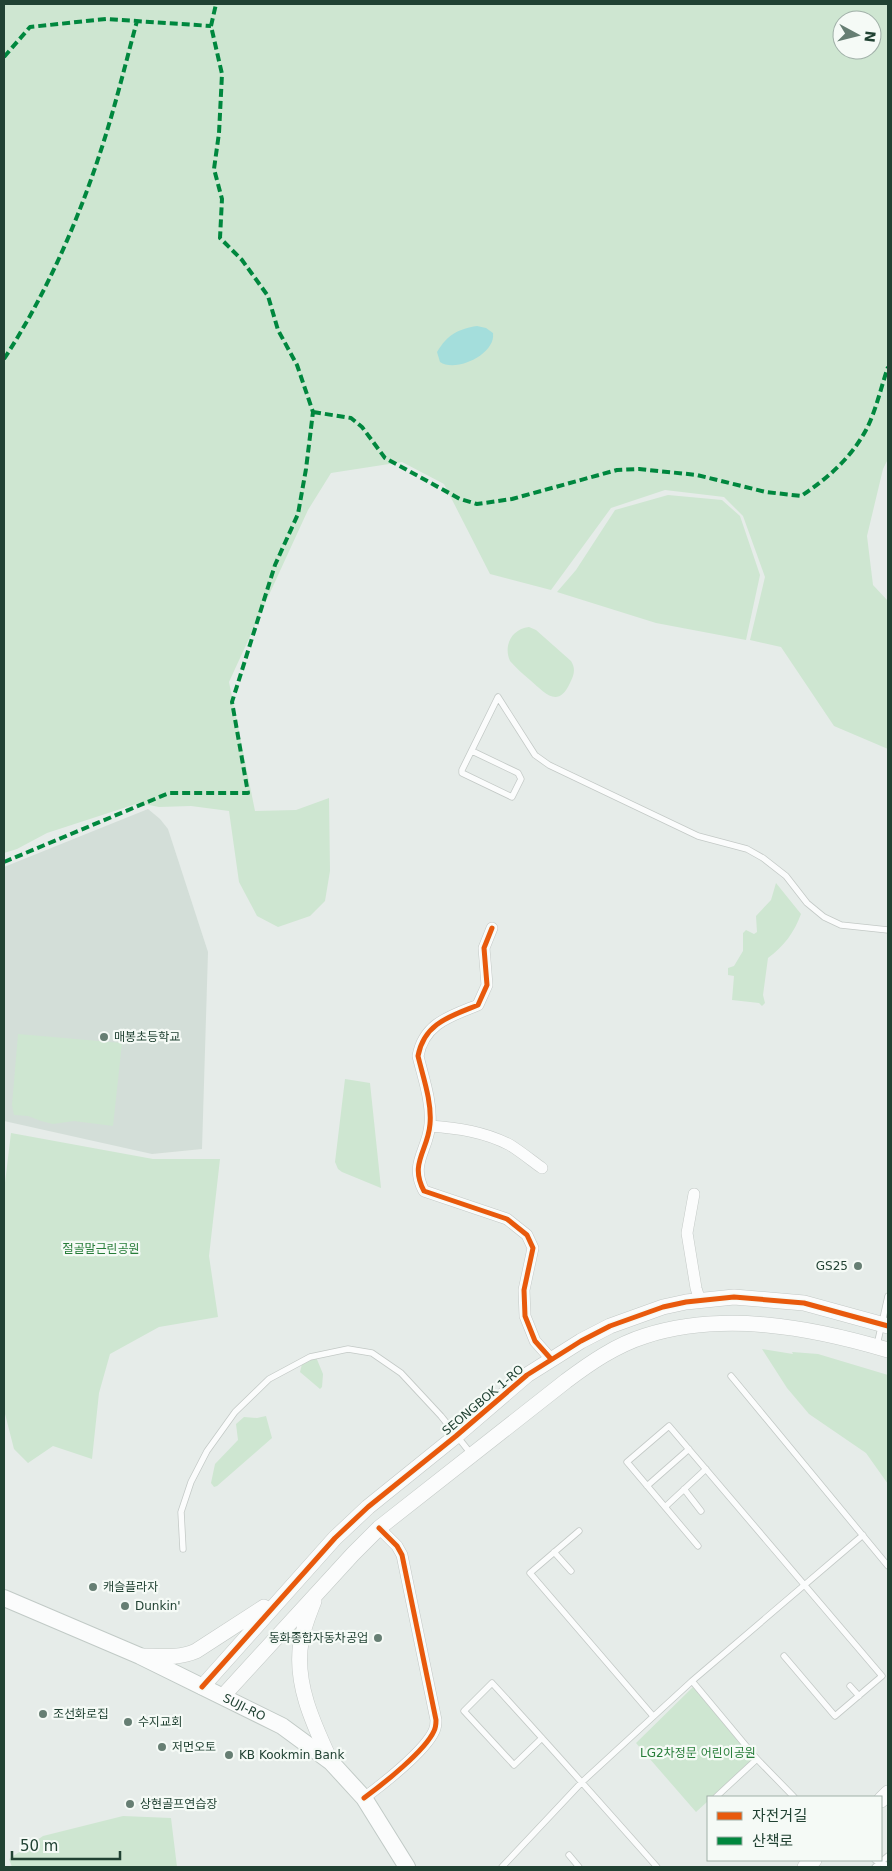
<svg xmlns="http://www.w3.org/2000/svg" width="892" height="1871" font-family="'DejaVu Sans','Noto Sans KR',sans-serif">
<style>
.built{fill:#d3ded8}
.green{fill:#cee6d1;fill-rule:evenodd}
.water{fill:#a4dedc}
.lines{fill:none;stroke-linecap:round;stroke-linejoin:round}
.service-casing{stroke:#c3c9c6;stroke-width:7}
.minor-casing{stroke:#c3c9c6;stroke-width:12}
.tertiary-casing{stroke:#c3c9c6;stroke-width:16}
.secondary-casing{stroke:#c1cac6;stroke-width:18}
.service{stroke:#fbfcfc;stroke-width:5.5}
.minor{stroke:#fbfcfc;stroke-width:11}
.tertiary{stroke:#fbfcfc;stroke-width:15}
.secondary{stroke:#fbfcfc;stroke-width:16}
.quiet{stroke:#00873e;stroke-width:4;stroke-dasharray:8 4;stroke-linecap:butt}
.cycleway-casing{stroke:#f5faf6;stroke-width:8}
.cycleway{stroke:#e8590c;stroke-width:5}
.poi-dot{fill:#667e73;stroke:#f5faf6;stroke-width:2}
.labels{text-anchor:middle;stroke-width:4.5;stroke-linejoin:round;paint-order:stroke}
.poi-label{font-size:12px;fill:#214233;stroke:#f5faf6;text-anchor:start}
.park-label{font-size:12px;fill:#277d39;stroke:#f5faf6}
.street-label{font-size:12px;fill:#214233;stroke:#f5faf6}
</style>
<rect width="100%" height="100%" fill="#e6ece9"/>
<path class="built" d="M148,809L160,819L168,829L208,952L202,1149L152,1154L4,1121V867Z"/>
<path class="green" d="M4,4H888V459L883,469L867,536L873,585L888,601V749L834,726L781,647L750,640L765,577L743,516L724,497L665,490L611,508L551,590L490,574L444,484L402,462L331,473L308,510L229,682L255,811L296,810L329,798L330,871L325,901L310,916L278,927L257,916L239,882L229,811L191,806L159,807L139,803L47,833L17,849L4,853ZM842,20H872V50H842Z
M668,495L722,500L740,516L760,575L746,640L656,623L557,592L576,570L615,510Z
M529,627L536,630L571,661C576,669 574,675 570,683C558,709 545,693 530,680C523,674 516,668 510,661C503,645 512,629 529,627Z
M776,883L801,914C794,933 784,946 768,958L763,995L765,1003L762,1006L759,1003L732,1000L734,976L728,975V968L734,966L743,951V933L746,930L754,934L757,932L756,916L771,900Z
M18,1034L122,1043L113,1126L74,1121L53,1124L41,1121L28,1116L14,1115L12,1105Z
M345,1079L370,1083L381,1188L342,1172L338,1169L335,1162Z
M11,1133L153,1159H220L209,1256L218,1317L159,1327L110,1354L99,1393L92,1459L53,1446L28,1463L14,1449L4,1410V1191Z
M762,1349L793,1354L792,1352L818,1354L888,1375V1484L866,1453L809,1414L787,1388Z
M316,1357L323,1374L322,1387L320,1389L300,1372L302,1364Z
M266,1416L272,1438L217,1486L214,1487L211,1483L215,1464L238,1440L236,1424L244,1417L257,1418Z
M693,1687L757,1759L713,1797H708V1801L696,1812L636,1743Z
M123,1816L171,1818L177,1867H12L9,1859L43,1836Z"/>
<path class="water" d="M477,326L486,328L493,333C496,354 456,373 440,362L437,352C447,335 458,329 477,326Z"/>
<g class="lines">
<defs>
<path id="service" d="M498,697L535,755L549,765L698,836L747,849L763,858L786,876L807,903L824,917L841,925L888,930
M472,751L518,773L521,779L512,797L462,773V770C474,746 486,721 498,697
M877,1345L888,1296
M731,1376L888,1566
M647,1486L689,1449
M684,1489L701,1511
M665,1507L706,1469
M579,1531L530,1573L653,1716
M698,1546L627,1462L669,1426L882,1676L835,1716L784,1656
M183,1549L181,1512L191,1482L207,1451L235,1412L269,1379L310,1357L348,1349L372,1353L401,1373L441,1416L472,1455
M554,1552L571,1571
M692,1681L757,1759L794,1797
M850,1686L859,1696
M542,1738L514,1765L464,1711L492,1683C548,1744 603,1806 657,1867
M716,1797L757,1759
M569,1855L579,1867
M875,1860L888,1866
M502,1867L582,1782L692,1681L863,1535
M875,1867L888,1856"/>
<path id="minor" d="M492,928L484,948L487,985L478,1005C451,1016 424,1023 418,1056C423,1077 432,1102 430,1124C428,1151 409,1163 424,1191L507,1219L527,1235L533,1248L524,1290L525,1316L535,1341L551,1359
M430,1126C458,1128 485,1132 510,1145C521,1152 531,1160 542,1168
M694,1194L687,1233L696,1288L700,1301
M364,1798C383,1784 425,1751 434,1731C436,1727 436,1723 436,1720L402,1555L397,1546L379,1528"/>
<path id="tertiary" d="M314,1601C309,1614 303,1628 301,1642C294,1684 314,1725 331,1762
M140,1656C159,1656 178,1659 196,1651L264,1607
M202,1687L335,1538L368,1507L456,1436L527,1375L581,1341L610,1326L663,1307L686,1302L734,1297L804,1303L888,1326
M223,1696L353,1554L379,1528L566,1381C590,1363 616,1345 645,1336C724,1311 810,1327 888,1350
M881,1800L888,1793
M805,1867L814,1860"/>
<g id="secondary">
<path id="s1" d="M4,1598L140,1656L282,1726L331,1762L364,1798L407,1867"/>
</g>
</defs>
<use href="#service" class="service-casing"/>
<use href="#minor" class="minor-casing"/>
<use href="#tertiary" class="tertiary-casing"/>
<use href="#secondary" class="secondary-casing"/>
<use href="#service" class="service"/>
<use href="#minor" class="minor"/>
<use href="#tertiary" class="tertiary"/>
<use href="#secondary" class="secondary"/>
<path class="quiet" d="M4,57L30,27L106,19L211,26
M4,359C49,290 83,210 107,131C118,95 127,58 137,21
M313,412L351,418L362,427L385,458L460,499L477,504L512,499L617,470L639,469L697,475L766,492L801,496C827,479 851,458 866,430C876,411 881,387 888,367
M4,862L169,793H248L232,702L275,565L298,514L306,469L313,412L297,365L278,330L268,296L242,260L220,238L222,199L214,169L219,133L222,74L211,26L216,4"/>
<defs>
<path id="cycleway" d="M492,928L484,948L487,985L478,1005C451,1016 424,1023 418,1056C423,1077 432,1102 430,1124C428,1151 409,1163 424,1191L507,1219L527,1235L533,1248L524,1290L525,1316L535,1341L551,1359
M202,1687L335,1538L368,1507L456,1436L527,1375L581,1341L610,1326L663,1307L686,1302L734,1297L804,1303L888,1326
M364,1798C383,1784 425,1751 434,1731C436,1727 436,1723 436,1720L402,1555L397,1546L379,1528"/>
</defs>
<use href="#cycleway" class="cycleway-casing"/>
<use href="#cycleway" class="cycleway"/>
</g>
<g class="poi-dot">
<circle cx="104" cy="1037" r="5"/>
<circle cx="858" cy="1266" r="5"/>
<circle cx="93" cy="1587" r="5"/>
<circle cx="125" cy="1606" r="5"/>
<circle cx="378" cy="1638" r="5"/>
<circle cx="43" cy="1714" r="5"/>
<circle cx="128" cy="1722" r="5"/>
<circle cx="162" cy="1747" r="5"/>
<circle cx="229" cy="1755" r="5"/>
<circle cx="130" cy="1804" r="5"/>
</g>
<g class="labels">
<g class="poi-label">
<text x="114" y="1041">매봉초등학교</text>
<text x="848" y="1270" text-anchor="end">GS25</text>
<text x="103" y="1591">캐슬플라자</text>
<text x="135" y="1610">Dunkin'</text>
<text x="368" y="1642" text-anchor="end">동화종합자동차공업</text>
<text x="53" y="1718">조선화로집</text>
<text x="138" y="1726">수지교회</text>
<text x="172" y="1751">저먼오토</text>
<text x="239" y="1759">KB Kookmin Bank</text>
<text x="140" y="1808">상현골프연습장</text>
</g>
<g class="park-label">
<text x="101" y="1253">절골말근린공원</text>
<text x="698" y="1757">LG2차정문 어린이공원</text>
</g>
<g class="street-label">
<text transform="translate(483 1400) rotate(-40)" y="4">SEONGBOK 1-RO</text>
<text dy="4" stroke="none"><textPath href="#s1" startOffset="264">SUJI-RO</textPath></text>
</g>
</g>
<rect width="892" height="1871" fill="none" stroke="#214233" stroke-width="10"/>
<rect x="707" y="1796" width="175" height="65" fill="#f5faf6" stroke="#a0b0a8"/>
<rect x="717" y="1812" width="25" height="8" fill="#e8590c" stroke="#a0b0a8"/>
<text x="752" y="1821" font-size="15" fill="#214233">자전거길</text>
<rect x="717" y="1837" width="25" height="8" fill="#00873e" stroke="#a0b0a8"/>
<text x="752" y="1846" font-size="15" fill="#214233">산책로</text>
<g transform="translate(857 35) rotate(97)"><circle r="24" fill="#f5faf6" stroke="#a0b0a8"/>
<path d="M0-4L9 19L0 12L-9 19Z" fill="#667e73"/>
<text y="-8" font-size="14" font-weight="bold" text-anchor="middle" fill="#214233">N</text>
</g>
<path d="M12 1851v8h108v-8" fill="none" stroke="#214233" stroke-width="2.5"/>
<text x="20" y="1851" font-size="15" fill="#214233" stroke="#f5faf6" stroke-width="4" paint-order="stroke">50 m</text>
</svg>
